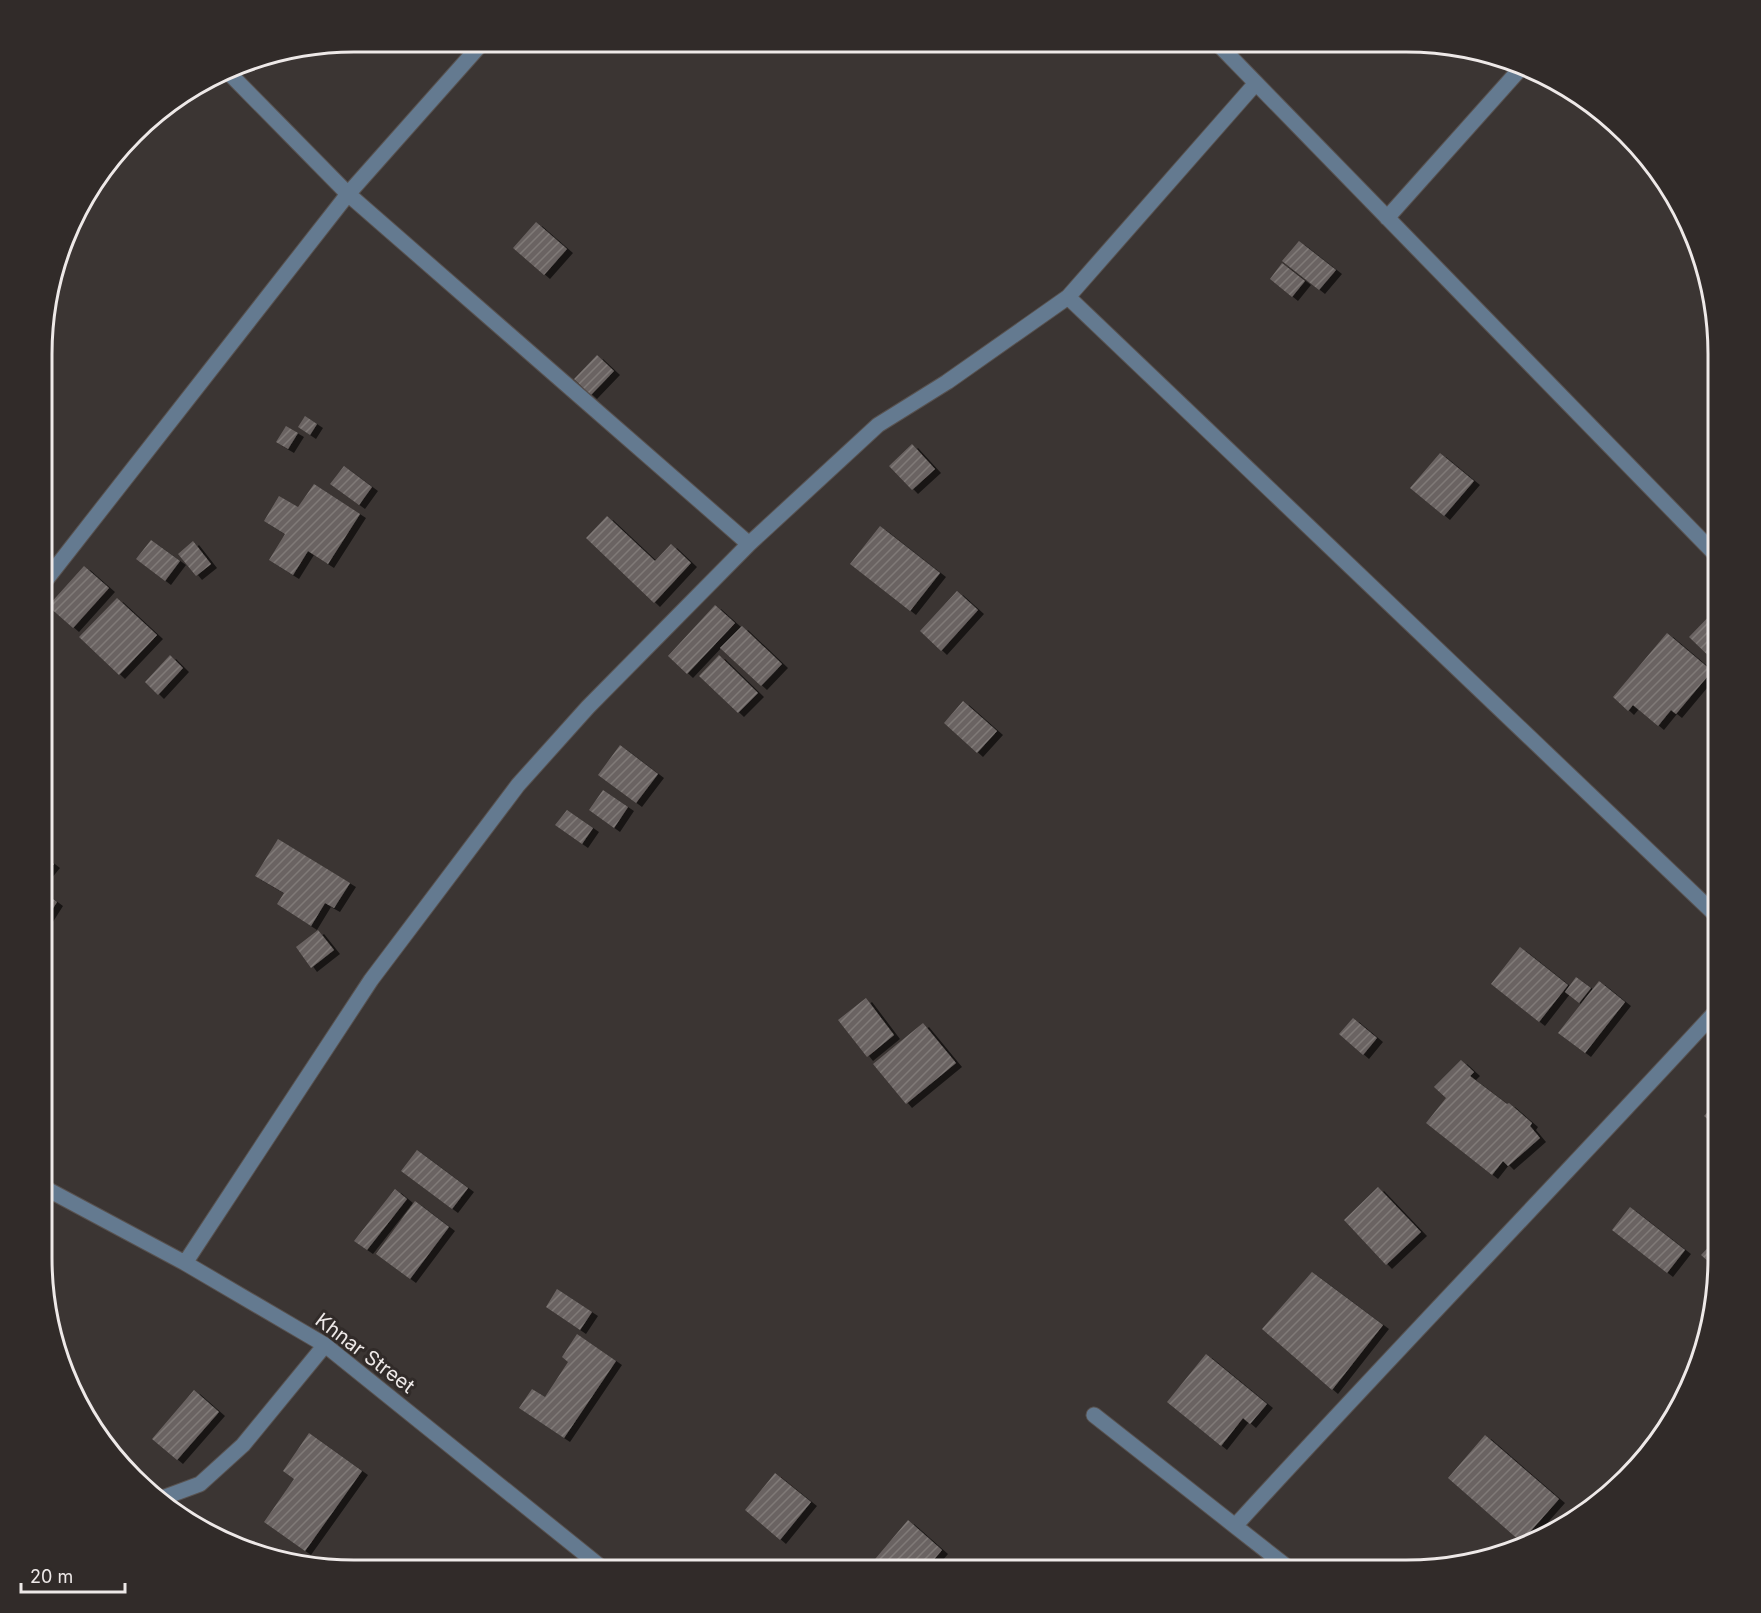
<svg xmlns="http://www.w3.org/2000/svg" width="1761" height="1613" font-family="Inter,sans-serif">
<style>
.building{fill:url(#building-hatch);filter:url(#shadow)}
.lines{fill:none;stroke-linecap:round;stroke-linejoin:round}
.minor-casing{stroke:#585250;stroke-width:17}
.minor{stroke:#647a90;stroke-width:15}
.labels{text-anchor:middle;stroke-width:6;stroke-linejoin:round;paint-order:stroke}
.street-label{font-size:20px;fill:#eee9e8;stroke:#312b29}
.rim{fill:none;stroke:#eee9e8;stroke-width:3}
</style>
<defs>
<pattern id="building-hatch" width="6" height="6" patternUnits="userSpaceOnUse" patternTransform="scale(1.5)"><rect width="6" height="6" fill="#6b6462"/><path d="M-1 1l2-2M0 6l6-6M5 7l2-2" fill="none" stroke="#807a78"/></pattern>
<filter id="shadow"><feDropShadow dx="6" dy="4" stdDeviation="0" flood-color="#0009"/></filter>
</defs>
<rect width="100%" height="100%" fill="#3b3533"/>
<path class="building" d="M536,222L567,249L544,275L513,248Z
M1299,241L1336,270L1319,290L1282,261Z
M1282,263L1305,281L1292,297L1270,279Z
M597,355L614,371L591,395L574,379Z
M305,416L317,424L310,435L298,427Z
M286,426L298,433L288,449L276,442Z
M912,444L935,469L912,490L889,466Z
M1440,453L1474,481L1444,516L1410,488Z
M344,466L372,487L359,505L330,484Z
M314,484L360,514L328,564L308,551L293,575L269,560L285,534L264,521L279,496L298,507Z
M607,516L655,561L671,544L691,563L654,603L586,538Z
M880,526L940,573L910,611L850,564Z
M151,540L180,561L165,581L136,559Z
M193,541L211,564L196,576L178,554Z
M84,566L109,588L73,628L48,606Z
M957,591L978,610L941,651L920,631Z
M117,598L157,635L119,675L79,637Z
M715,605L735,623L687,674L668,656Z
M1719,606V666L1689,637Z
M742,626L782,664L761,686L720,648Z
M1667,633L1712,671L1676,714L1671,710L1658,726L1633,705L1628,711L1613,697Z
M170,655L183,668L158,695L145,682Z
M719,655L758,693L738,713L699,676Z
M963,701L997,731L977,753L944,723Z
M620,745L658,774L636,803L598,775Z
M603,790L628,807L614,828L589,810Z
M567,810L593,828L582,844L555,825Z
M278,839L350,883L334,908L325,903L311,926L277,904L284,893L255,876Z
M45,857L54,864L45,875Z
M45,893L57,902L45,921Z
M318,930L334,950L311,968L296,947Z
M1520,947L1568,985L1539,1022L1491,984Z
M1576,977L1591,988L1579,1003L1565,992Z
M1599,981L1625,1002L1585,1053L1558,1033Z
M866,998L894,1035L867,1057L838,1020Z
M1353,1018L1377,1038L1363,1055L1339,1034Z
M923,1023L956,1063L906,1104L873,1064Z
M1461,1060L1474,1072L1470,1076L1507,1104L1509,1103L1532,1123L1530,1126L1540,1138L1508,1166L1503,1161L1492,1175L1426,1123L1446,1098L1434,1087Z
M1719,1100V1129L1704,1116Z
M417,1150L468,1188L452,1209L401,1171Z
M1378,1187L1421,1232L1386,1265L1344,1220Z
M395,1189L407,1199L367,1250L354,1241Z
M415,1201L449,1227L410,1279L376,1254Z
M1630,1207L1685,1250L1667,1273L1612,1230Z
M1719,1236V1259L1718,1270L1701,1255Z
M1312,1272L1383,1325L1332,1390L1262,1329Z
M557,1289L592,1312L580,1330L546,1307Z
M577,1334L616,1361L564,1438L519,1408L532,1389L545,1397L568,1362L562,1357Z
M1206,1354L1267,1404L1250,1424L1243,1418L1221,1446L1167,1402Z
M194,1390L219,1412L177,1460L152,1439Z
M309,1433L362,1471L305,1551L264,1522L294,1479L283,1471Z
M1485,1435L1559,1499L1521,1542L1448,1478Z
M775,1473L811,1502L780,1540L745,1510Z
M908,1520L942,1550L924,1571H865Z"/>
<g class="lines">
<defs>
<path id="minor" d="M1217,43L1718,557
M229,73L348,194L749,544
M1387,218L1521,68
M1068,297L1256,83
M46,580L348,194L483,42
M43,1187L185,1263L325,1345L606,1571
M185,1263L371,980L518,785L588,707L749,544L878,425L947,382L1068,297L1719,918
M1094,1415L1235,1526
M165,1497L200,1484L243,1445L325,1345
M1291,1570L1235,1526C1394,1352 1559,1182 1719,1008"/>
</defs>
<use href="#minor" class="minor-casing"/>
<use href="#minor" class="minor"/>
</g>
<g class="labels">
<g class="street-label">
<text transform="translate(365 1353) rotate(37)" y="7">Khnar Street</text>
</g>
</g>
<path d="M0 0H1761V1613H0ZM354 52H1406A302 302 0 0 1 1708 354V1258A302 302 0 0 1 1406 1560H354A302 302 0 0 1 52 1258V354A302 302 0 0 1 354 52Z" fill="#312b29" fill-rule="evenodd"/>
<path class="rim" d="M354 52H1406A302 302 0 0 1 1708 354V1258A302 302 0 0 1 1406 1560H354A302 302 0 0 1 52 1258V354A302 302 0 0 1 354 52Z"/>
<path d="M21 1583v9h104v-9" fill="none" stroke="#eee9e8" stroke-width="3"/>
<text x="30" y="1583" font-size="18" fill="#eee9e8" stroke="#312b29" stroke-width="4.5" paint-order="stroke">20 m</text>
</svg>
